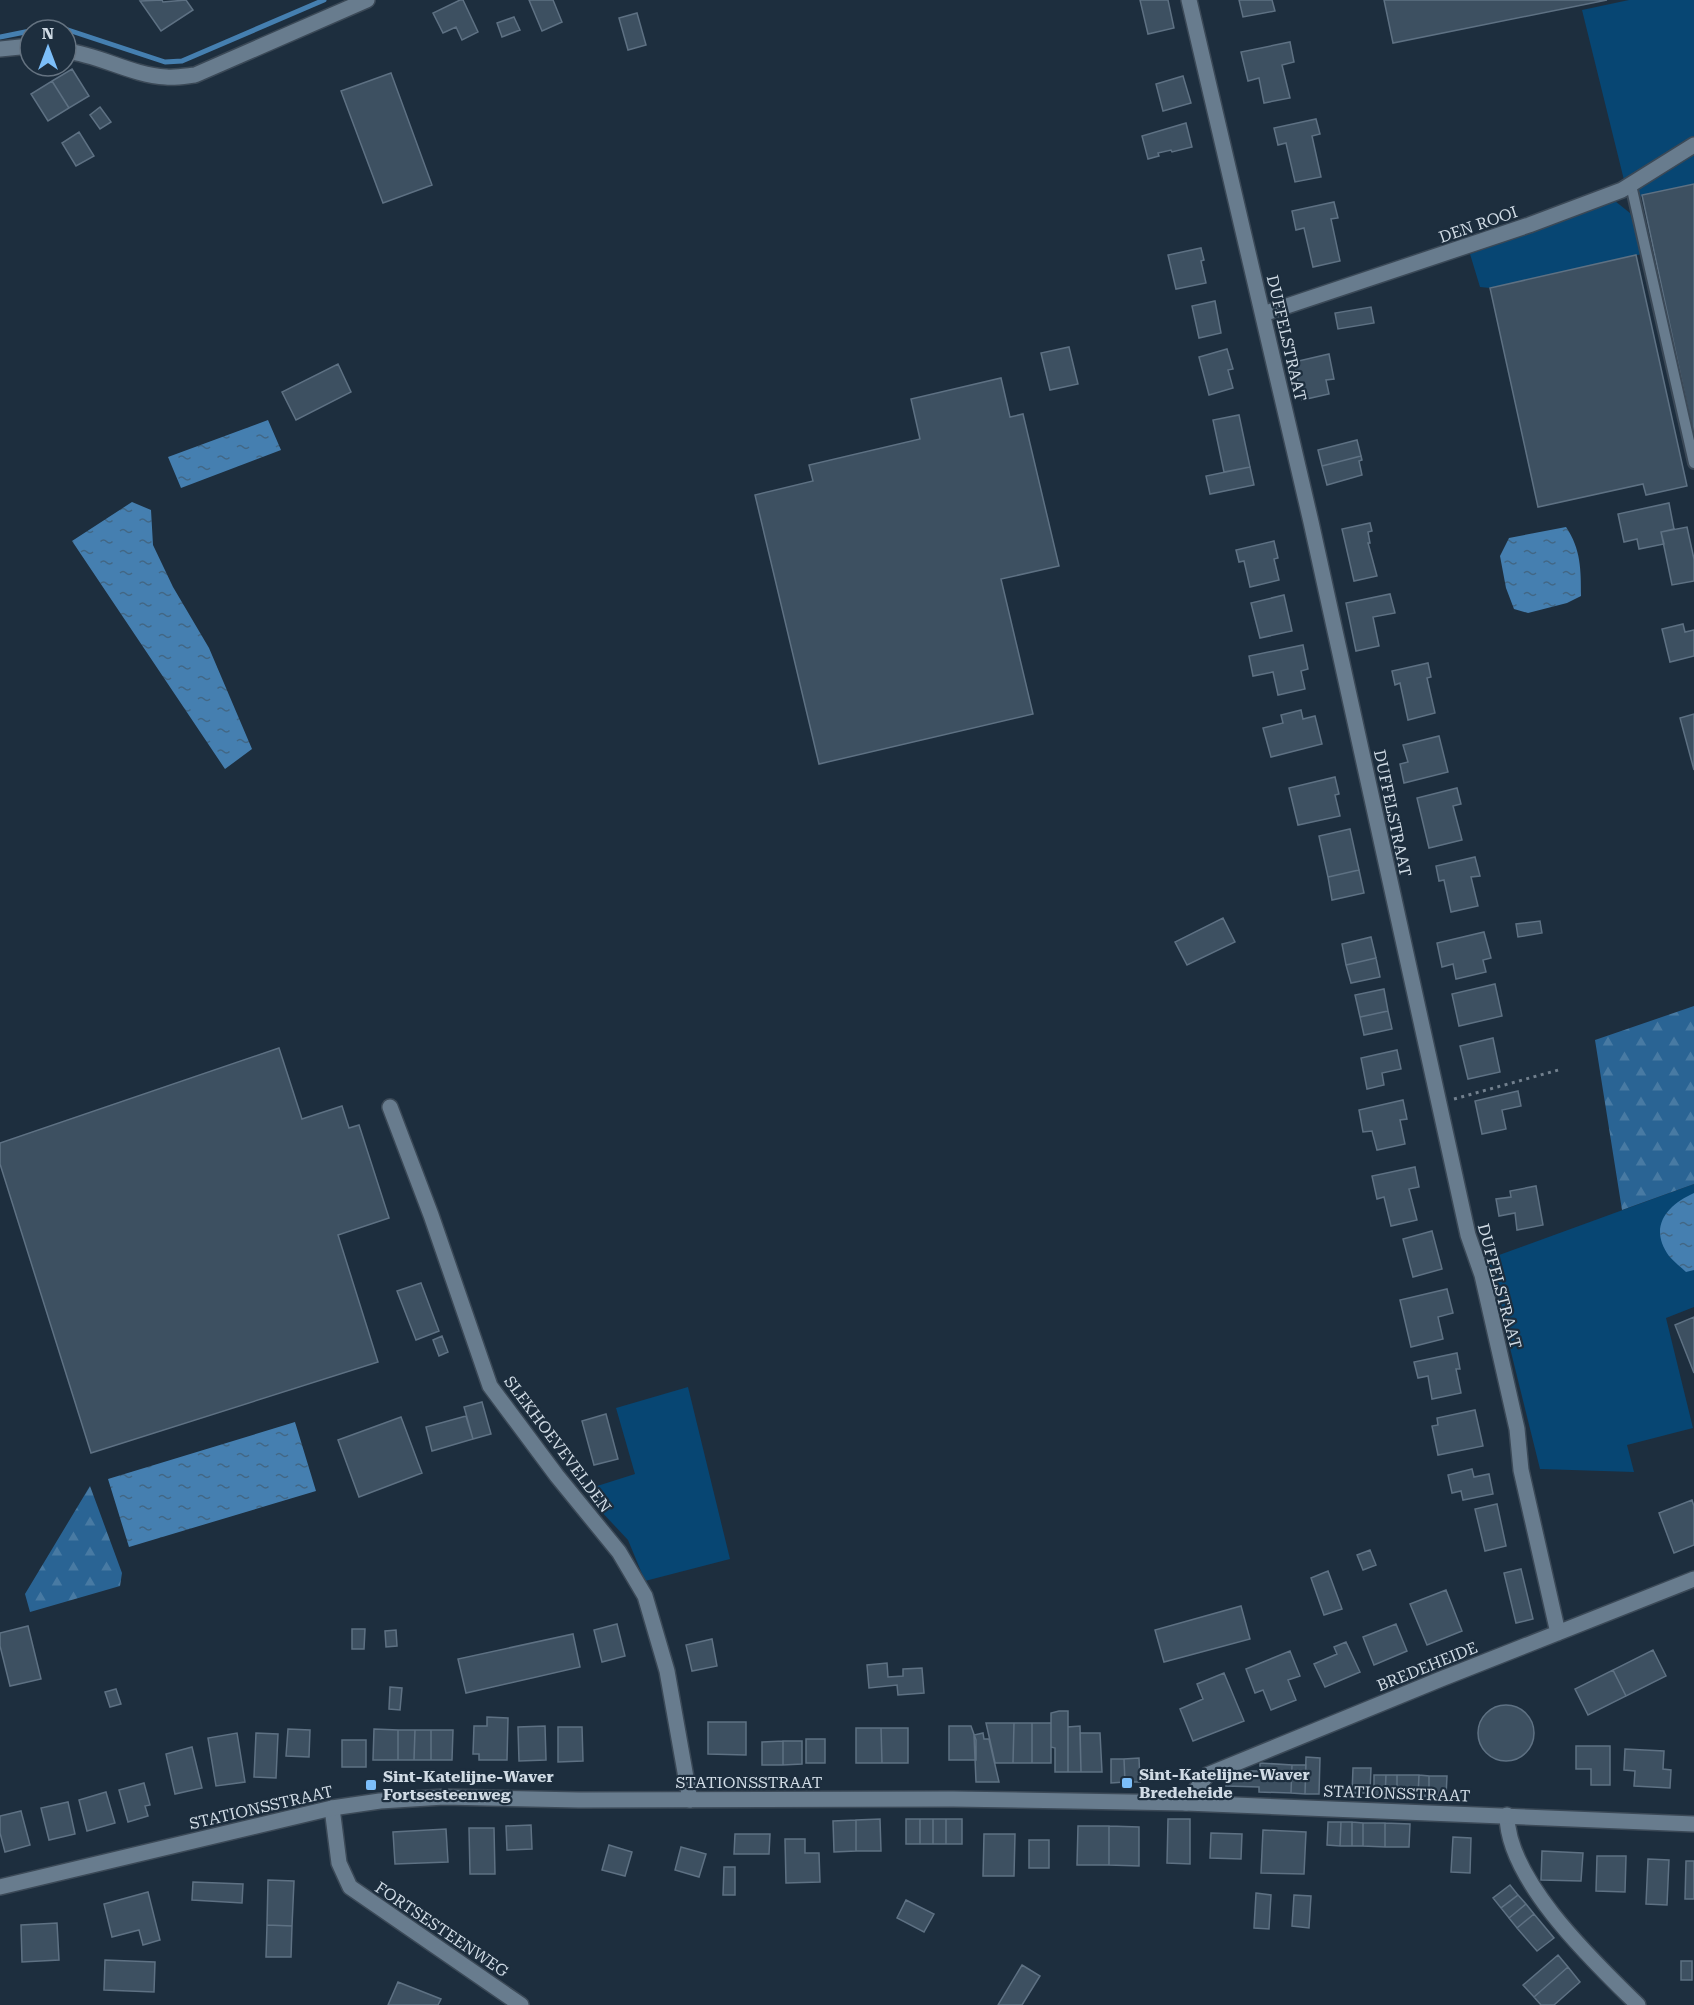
<svg xmlns="http://www.w3.org/2000/svg" width="1694" height="2005" font-family="'Roboto Serif',serif">
<style>
.grass{fill:#074673}
.forest{fill:url(#forest-firs)}
.water{fill:url(#water-ripples)}
.lines{fill:none;stroke-linecap:round;stroke-linejoin:round}
.stream{stroke:#457fb0;stroke-width:5}
.building{fill:#3d5061;stroke:#5e7183;stroke-width:1.5}
.lane-casing{stroke:#3b4957;stroke-width:14}
.street-casing{stroke:#3b4957;stroke-width:18}
.secondary-casing{stroke:#3b4957;stroke-width:18}
.path{stroke:#72808e;stroke-width:3;stroke-dasharray:3 4.5;stroke-linecap:butt}
.lane{stroke:#687c8e;stroke-width:10}
.street{stroke:#687c8e;stroke-width:15}
.secondary{stroke:#687c8e;stroke-width:15}
.poi-dot{fill:#7cbef9;stroke:#1d2e3e;stroke-width:2}
.labels{text-anchor:middle;stroke-width:4.5;stroke-linejoin:round;paint-order:stroke}
.street-label{font-size:16px;fill:#d0dbe5;stroke:#1d2e3e}
.poi-label{font-size:16px;font-weight:bold;fill:#d0dbe5;stroke:#1d2e3e;text-anchor:start}
</style>
<defs>
<pattern id="forest-firs" width="22" height="20" patternUnits="userSpaceOnUse" patternTransform="scale(1.5)"><rect width="22" height="20" fill="#2a6494"/><path d="M5 1l3.5 6h-7zM16 11l3.5 6h-7z" fill="#487aa3"/></pattern>
<pattern id="water-ripples" width="26" height="14" patternUnits="userSpaceOnUse" patternTransform="scale(1.5)"><rect width="26" height="14" fill="#457fb0"/><path d="M2 4q2-2 4 0t4 0M15 11q2-2 4 0t4 0" fill="none" stroke="#426785"/></pattern>
</defs>
<rect width="100%" height="100%" fill="#1d2e3e"/>
<path class="grass" d="M1629,0H1694V136L1624,180L1582,10Z
M1694,151V185L1638,197L1636,187Z
M1615,201L1630,213L1642,254L1490,288L1480,287L1470,254Z
M1694,1184V1307L1666,1318L1693,1428L1627,1445L1634,1472L1540,1469L1488,1259Z
M688,1387L730,1559L645,1581L628,1540L598,1508L594,1487L635,1474L616,1408Z"/>
<path class="forest" d="M1694,1006V1184L1622,1210L1595,1040Z
M90,1486L122,1573L120,1586L30,1612L25,1594Z"/>
<path class="water" d="M268,420L281,450L181,488L168,457Z
M132,502L151,510L153,545L173,587L209,648L252,749L225,769L72,541Z
M1566,527C1581,549 1581,570 1581,596L1567,603L1528,613L1514,609L1506,588L1500,556L1509,538Z
M1694,1193V1270L1686,1272C1681,1267 1674,1262 1669,1256C1648,1227 1667,1205 1694,1193Z
M295,1422L316,1491L129,1547L108,1479Z"/>
<g class="lines">
<path class="stream" d="M36,30L56,26L165,62L182,61L324,0
M0,37L30,31"/>
</g>
<path class="building" d="M162,0L163,2L186,0L193,10L161,31L140,1Z
M460,0H463L478,32L462,40L456,27L443,33L433,13Z
M529,0H553L562,22L542,31Z
M1140,0H1168L1174,28L1148,34Z
M1239,0H1272L1275,11L1243,17Z
M1384,0H1607L1393,43Z
M637,13L646,45L628,50L619,18Z
M514,17L520,30L502,37L497,23Z
M1290,42L1294,62L1282,65L1290,98L1264,103L1259,78L1248,81L1241,52Z
M72,69L89,96L69,108L52,81Z
M391,73L432,185L383,203L341,91Z
M1183,76L1191,103L1163,111L1156,84Z
M52,81L69,108L48,121L31,94Z
M100,107L111,122L100,129L90,115Z
M1316,119L1320,134L1312,136L1321,177L1295,182L1286,143L1278,145L1274,128Z
M1186,123L1192,147L1172,152L1171,150L1158,153L1159,156L1148,159L1142,136Z
M79,132L94,156L76,166L62,143Z
M1694,184V438L1642,195Z
M1334,202L1338,218L1331,219L1340,261L1313,267L1304,228L1296,230L1292,211Z
M1201,248L1204,260L1201,261L1206,283L1176,289L1168,255Z
M1636,255L1687,486L1646,495L1643,484L1538,507L1490,288Z
M1215,301L1221,333L1199,338L1192,306Z
M1371,307L1374,323L1338,329L1335,313Z
M1069,347L1078,384L1050,390L1041,353Z
M1227,349L1233,369L1228,370L1233,388L1209,395L1199,357Z
M1329,354L1334,379L1326,380L1329,394L1302,400L1294,362Z
M338,364L351,392L296,420L282,392Z
M1001,378L1010,417L1023,414L1059,566L1001,579L1033,714L819,764L755,495L813,481L809,465L920,439L911,399Z
M1239,415L1250,467L1224,472L1213,420Z
M1357,440L1361,456L1322,466L1318,450Z
M1361,456L1362,460L1359,461L1362,475L1327,485L1322,466Z
M1250,467L1254,485L1210,494L1206,476Z
M1669,503L1674,529L1661,532L1664,544L1639,549L1637,539L1624,542L1618,514Z
M1370,523L1372,531L1368,532L1370,543H1368L1377,576L1354,581L1342,529Z
M1687,527L1694,559V581L1672,585L1661,532Z
M1274,541L1278,558L1274,559L1279,580L1250,587L1244,561L1239,562L1236,550Z
M1390,594L1395,613L1373,617L1379,646L1356,651L1346,603Z
M1284,595L1292,631L1260,638L1251,603Z
M1683,624L1685,632L1694,630V656L1670,662L1662,629Z
M1303,645L1308,669L1301,671L1305,689L1278,695L1273,672L1253,676L1249,656Z
M1428,663L1431,677L1427,678L1435,713L1408,720L1400,683L1395,685L1392,671Z
M1301,710L1303,719L1315,716L1322,744L1271,757L1263,728L1283,723L1281,715Z
M1694,714V770L1680,718Z
M1439,736L1448,772L1404,783L1400,764L1408,762L1403,745Z
M1335,777L1339,794L1335,795L1340,816L1298,825L1289,788Z
M1457,788L1461,804L1453,806L1462,840L1429,848L1417,798Z
M1350,829L1359,870L1328,877L1319,836Z
M1475,857L1480,876L1471,877L1478,906L1451,912L1444,880L1439,881L1436,866Z
M1359,870L1364,893L1332,900L1328,877Z
M1223,918L1235,942L1187,965L1175,942Z
M1540,921L1542,933L1518,937L1516,924Z
M1484,932L1491,958L1483,960L1486,972L1456,979L1453,964L1442,967L1437,943Z
M1371,937L1376,958L1346,965L1342,944Z
M1376,958L1380,977L1351,983L1346,965Z
M1495,984L1502,1016L1459,1026L1452,994Z
M1384,989L1388,1011L1360,1017L1355,995Z
M1388,1011L1392,1029L1364,1035L1360,1017Z
M1493,1038L1500,1072L1468,1079L1460,1046Z
M279,1048L302,1119L342,1106L349,1128L359,1125L389,1218L338,1235L378,1362L91,1453L0,1164V1143Z
M1397,1050L1401,1069L1382,1073L1384,1085L1367,1089L1361,1058Z
M1518,1091L1521,1106L1502,1110L1506,1129L1482,1134L1475,1101Z
M1403,1100L1407,1119L1400,1120L1405,1144L1377,1150L1372,1131L1363,1132L1359,1110Z
M1415,1167L1419,1187L1409,1189L1417,1220L1391,1226L1384,1197L1377,1199L1372,1176Z
M1536,1186L1543,1225L1517,1230L1515,1213L1499,1216L1496,1199L1511,1197L1510,1191Z
M1432,1231L1442,1269L1413,1277L1403,1239Z
M421,1283L439,1331L416,1340L397,1291Z
M1447,1289L1453,1313L1438,1317L1443,1339L1411,1347L1400,1300Z
M1694,1317V1373L1675,1325Z
M442,1336L448,1352L439,1356L433,1340Z
M1457,1353L1460,1369H1456L1461,1393L1432,1399L1428,1376L1418,1378L1414,1362Z
M482,1402L491,1434L473,1439L464,1407Z
M1475,1410L1483,1446L1438,1455L1432,1426L1438,1425L1437,1418Z
M606,1414L618,1459L594,1465L582,1421Z
M466,1416L473,1439L432,1451L426,1427Z
M401,1417L422,1473L359,1497L338,1440Z
M1472,1469L1474,1477L1489,1474L1493,1494L1463,1500L1461,1491L1452,1493L1448,1475Z
M1692,1500L1694,1506V1545L1674,1553L1659,1513Z
M1497,1504L1506,1546L1485,1551L1475,1509Z
M1370,1550L1376,1565L1363,1570L1357,1555Z
M1521,1569L1533,1619L1516,1623L1504,1573Z
M1328,1571L1342,1609L1324,1615L1311,1578Z
M1446,1590L1462,1631L1427,1645L1410,1604Z
M1241,1606L1250,1639L1164,1662L1155,1630Z
M617,1624L625,1656L602,1662L594,1630Z
M1396,1624L1407,1651L1374,1665L1363,1637Z
M28,1626L41,1679L10,1686L0,1646V1633Z
M352,1629H365L364,1649H352Z
M396,1630L397,1646L386,1647L385,1631Z
M573,1634L580,1667L466,1693L458,1659Z
M712,1639L717,1666L692,1671L686,1645Z
M1346,1642L1360,1672L1325,1687L1314,1664L1337,1654L1334,1647Z
M1653,1650L1666,1676L1626,1696L1613,1670Z
M1290,1651L1300,1676L1288,1680L1296,1700L1271,1710L1263,1690L1255,1693L1246,1669Z
M887,1663L888,1677L903,1676V1669L922,1668L924,1693L898,1695L897,1685L869,1688L867,1665Z
M1613,1670L1626,1696L1588,1715L1575,1689Z
M1224,1673L1244,1721L1193,1741L1180,1709L1203,1699L1197,1684Z
M390,1687L402,1688L400,1710L389,1709Z
M116,1689L121,1704L110,1707L105,1692Z
M1478 1733a28 28 0 1 1 56 0a28 28 0 1 1-56 0Z
M1059,1711H1068V1772H1055V1748L1051,1747V1713Z
M487,1717L508,1718L507,1760H479V1754H473L474,1726H487Z
M708,1722H746V1755L708,1754Z
M986,1723H1014L1013,1763H995Z
M1014,1723H1032V1763H1013Z
M1032,1723H1051V1763H1032Z
M545,1726L546,1760L519,1761L518,1727Z
M949,1726H971L976,1740V1760H949Z
M1080,1726L1081,1772H1068V1727Z
M558,1727H582L583,1761L558,1762Z
M856,1728H881L882,1763H856Z
M881,1728H908V1763H882Z
M288,1729L310,1730L309,1757L286,1756Z
M374,1729L398,1730V1760H373Z
M398,1730H415L414,1760H398Z
M415,1730H431V1760H414Z
M431,1730H453L452,1760H431Z
M237,1733L245,1782L216,1786L208,1738Z
M256,1733L278,1734L276,1778L254,1777Z
M983,1733L984,1739H989L999,1782H976L974,1735Z
M1080,1733H1100L1102,1772H1081Z
M806,1739H825V1763H806Z
M342,1740H366V1767H342Z
M783,1741H802V1764L783,1765Z
M783,1741V1765H762V1742Z
M1576,1746H1610V1785H1591V1769H1576Z
M192,1747L202,1788L175,1794L166,1754Z
M1625,1749L1664,1751L1663,1769L1671,1770L1670,1788L1634,1786L1635,1771L1624,1770Z
M1306,1757L1320,1758L1319,1794H1305Z
M1139,1758L1140,1782H1125L1124,1759Z
M1111,1759H1124L1125,1782L1111,1783Z
M1260,1763L1292,1765L1291,1793L1259,1792V1787L1226,1786L1227,1778H1239V1771H1260Z
M1292,1765H1306L1305,1794L1291,1793Z
M1353,1768H1371L1370,1793H1352Z
M1374,1775H1386L1385,1796L1374,1795Z
M1386,1775H1397V1796H1385Z
M1397,1775H1419L1418,1796H1397Z
M1419,1775L1429,1776V1796H1418Z
M1429,1776H1447L1446,1797L1429,1796Z
M144,1783L150,1805L145,1806L148,1816L128,1822L119,1790Z
M106,1792L115,1823L87,1831L79,1800Z
M68,1802L75,1834L49,1840L41,1808Z
M21,1811L30,1845L5,1852L0,1833V1816Z
M880,1819L881,1851H856V1820Z
M906,1819H920V1844H906Z
M920,1819H933V1844H920Z
M933,1819H946V1844H933Z
M946,1819H962V1844H946Z
M1168,1819H1190V1864L1167,1863Z
M856,1820V1851L834,1852L833,1821Z
M1328,1822H1341L1340,1846L1327,1845Z
M1341,1822H1352V1846H1340Z
M1352,1822L1363,1823V1846H1352Z
M1363,1823H1385V1847L1363,1846Z
M1385,1823L1410,1824L1409,1847H1385Z
M531,1825L532,1849L507,1850L506,1826Z
M1078,1826H1109V1865H1077Z
M1109,1826L1139,1827V1866L1109,1865Z
M469,1828H494L495,1874H470Z
M446,1829L448,1862L395,1864L393,1832Z
M1263,1830L1306,1832L1304,1874L1261,1873Z
M1211,1833L1242,1834L1241,1859L1210,1858Z
M735,1834H770L769,1854H734Z
M984,1834H1015L1014,1876H983Z
M1453,1837L1471,1838L1470,1873L1451,1872Z
M785,1839H805V1853H819L820,1882L786,1883Z
M1029,1840H1049V1868H1029Z
M609,1845L632,1852L625,1876L602,1870Z
M681,1847L706,1854L699,1877L675,1870Z
M1542,1851L1583,1853L1581,1881L1541,1880Z
M1597,1856H1626L1625,1892L1596,1891Z
M1648,1859L1669,1860L1667,1905L1646,1904Z
M1686,1861H1694V1899H1685Z
M724,1867H735V1895H723Z
M268,1880L294,1881L292,1926L267,1925Z
M193,1882L243,1884L242,1903L192,1900Z
M1510,1885L1518,1895L1501,1908L1493,1898Z
M148,1892L160,1940L143,1945L139,1930L112,1937L104,1904Z
M1256,1893L1271,1895L1269,1929L1254,1928Z
M1294,1895L1311,1896L1309,1928L1292,1926Z
M1518,1895L1526,1904L1509,1918L1501,1908Z
M906,1900L934,1914L924,1932L897,1918Z
M1526,1904L1534,1914L1517,1928L1509,1918Z
M1534,1914L1554,1938L1537,1951L1517,1928Z
M57,1923L59,1960L22,1962L21,1925Z
M267,1925L292,1926L291,1957H266Z
M1558,1955L1568,1967L1534,1997L1523,1985Z
M105,1960L155,1962L154,1992L104,1990Z
M1681,1961H1692V1980H1681Z
M1022,1965L1040,1976L1022,2005H998Z
M1568,1967L1580,1982L1554,2005H1541L1534,1997Z
M398,1982L441,1999L438,2005H388Z"/>
<g class="lines">
<defs>
<path id="lane" d="M1631,185L1694,463"/>
<path id="street" d="M1189,0L1311,522L1468,1235L1482,1275L1517,1429L1521,1470L1558,1633
M0,49L30,46
M66,51C100,55 131,75 166,77C175,78 186,76 195,75L367,0
M1263,314L1529,225L1622,190L1694,145
M390,1107L431,1215L490,1386L557,1476L619,1552L645,1596L667,1671L690,1800
M1186,1803L1207,1775L1441,1679L1694,1579
M332,1808L339,1863L350,1887L521,2005
M1507,1815C1507,1880 1594,1962 1638,2005"/>
<path id="secondary" d="M0,1887L332,1808L380,1801L444,1797L579,1800L953,1799L1186,1803L1694,1824"/>
</defs>
<use href="#lane" class="lane-casing"/>
<use href="#street" class="street-casing"/>
<use href="#secondary" class="secondary-casing"/>
<path class="path" d="M1454,1099L1562,1069"/>
<use href="#lane" class="lane"/>
<use href="#street" class="street"/>
<use href="#secondary" class="secondary"/>
</g>
<g class="poi-dot">
<rect x="1121" y="1777" width="12" height="12" rx="3"/>
<rect x="365" y="1779" width="12" height="12" rx="3"/>
</g>
<g class="labels">
<g class="street-label">
<text transform="translate(1478 224) rotate(-19)" y="6">DEN ROOI</text>
<text transform="translate(1287 338) rotate(77)" y="6">DUFFELSTRAAT</text>
<text transform="translate(1393 813) rotate(78)" y="6">DUFFELSTRAAT</text>
<text transform="translate(1500 1286) rotate(75)" y="6">DUFFELSTRAAT</text>
<text transform="translate(558 1444) rotate(53)" y="6">SLEKHOEVEVELDEN</text>
<text transform="translate(1427 1666) rotate(-22)" y="6">BREDEHEIDE</text>
<text x="749" y="1788">STATIONSSTRAAT</text>
<text transform="translate(1397 1793) rotate(2)" y="6">STATIONSSTRAAT</text>
<text transform="translate(261 1807) rotate(-13)" y="6">STATIONSSTRAAT</text>
<text transform="translate(442 1929) rotate(34)" y="6">FORTSESTEENWEG</text>
</g>
<g class="poi-label">
<text x="1139" y="1780">Sint-Katelijne-Waver<tspan x="1139" dy="18">Bredeheide</tspan></text>
<text x="383" y="1782">Sint-Katelijne-Waver<tspan x="383" dy="18">Fortsesteenweg</tspan></text>
</g>
</g>
<g transform="translate(48 48)"><circle r="28" fill="#1d2e3e" stroke="#657381" stroke-width="1.5"/>
<path d="M0-4.5L10 22L0 15L-10 22Z" fill="#7cbef9"/>
<text y="-9" font-size="16" font-weight="bold" text-anchor="middle" fill="#d0dbe5">N</text>
</g>
</svg>
